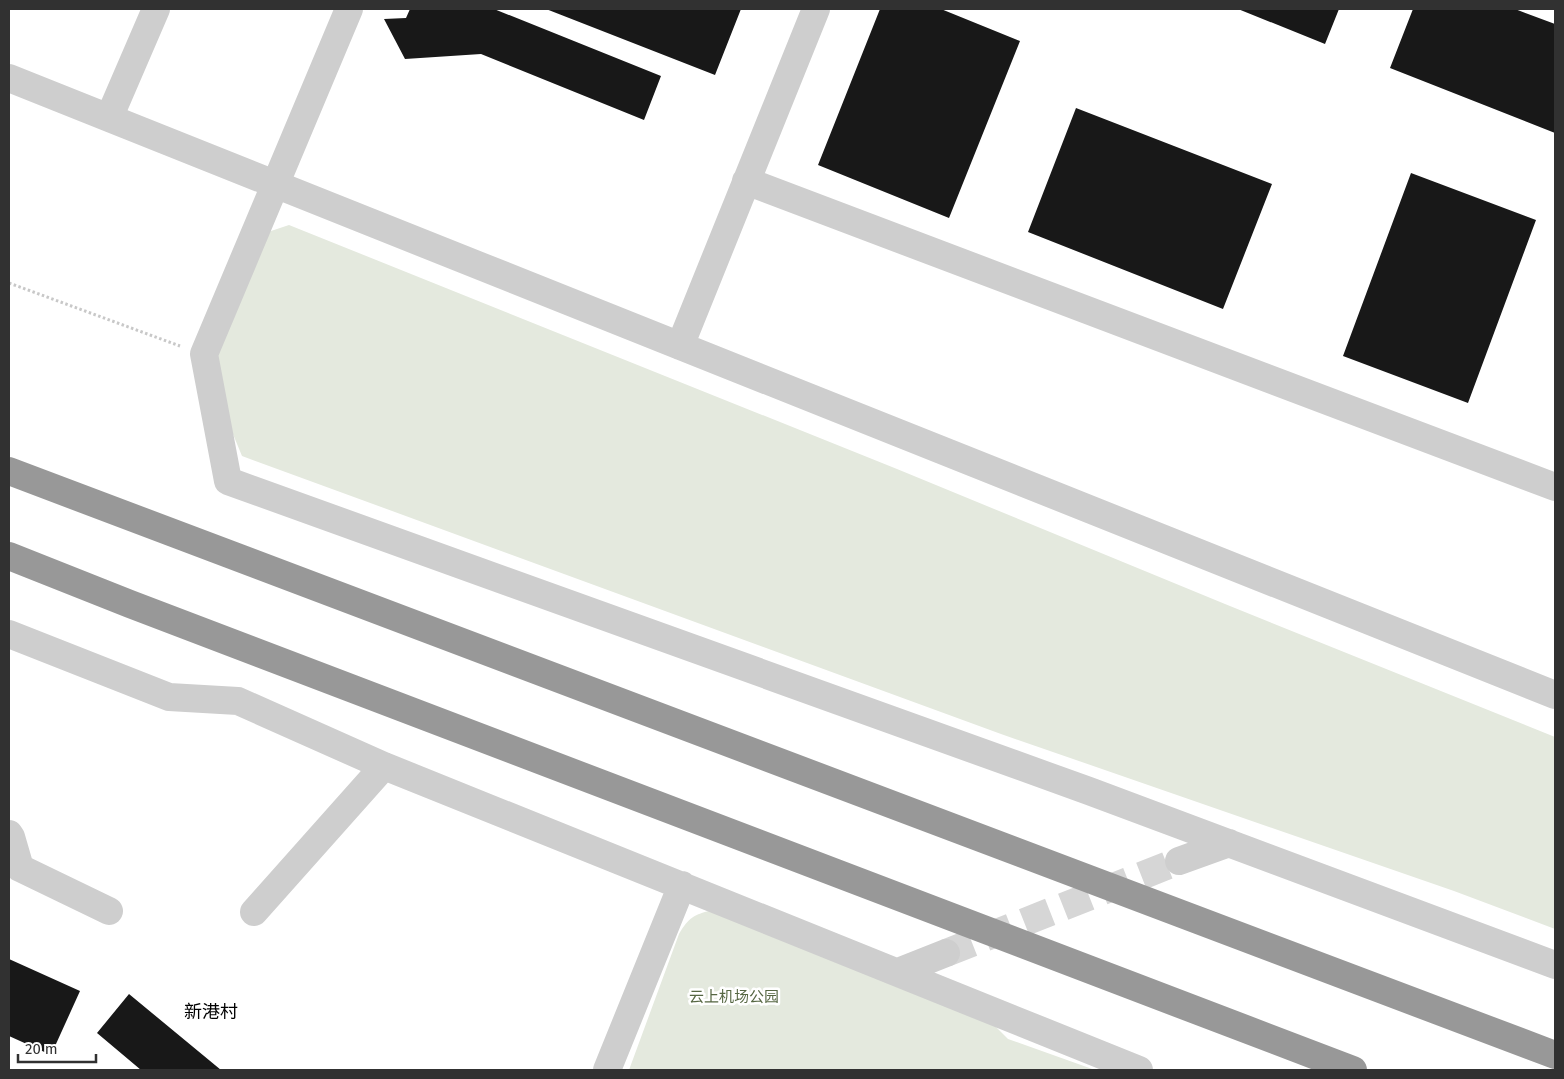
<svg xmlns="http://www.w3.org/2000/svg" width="1564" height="1079" font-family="'Fira Sans','Noto Sans SC',sans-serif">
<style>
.green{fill:#e4e9de}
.building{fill:#181818}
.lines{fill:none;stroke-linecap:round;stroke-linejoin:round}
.minor-tunnel{stroke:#d6d6d6;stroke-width:28;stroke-dasharray:28 14;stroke-linecap:butt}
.path{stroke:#c8c8c8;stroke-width:3;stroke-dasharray:2.5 2.5;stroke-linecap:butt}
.minor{stroke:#cecece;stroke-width:28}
.highway{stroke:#989898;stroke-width:28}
.labels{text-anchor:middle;stroke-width:5;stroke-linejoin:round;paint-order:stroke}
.park-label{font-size:15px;fill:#566743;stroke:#fff}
.quarter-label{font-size:18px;fill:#000;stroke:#fff}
</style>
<rect width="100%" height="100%" fill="#fff"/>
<path class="green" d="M289,225L897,469L1225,604L1555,737V929L1454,891L1001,734L242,456L221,405L217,353L265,233Z
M712,910L986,1017L1008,1039L1095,1070H629L679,934C689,917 694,915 712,910Z"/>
<path class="building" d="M410,9H494L661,76L644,120L481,54L405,59L384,19L406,18Z
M546,9H741L715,75Z
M880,9H941L1020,41L949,218L818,165Z
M1238,9H1339L1325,44Z
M1413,9H1515L1555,24V133L1390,68Z
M1076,108L1272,184L1223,309L1028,232Z
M1411,173L1536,220L1468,403L1343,356Z
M9,959L80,991L51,1055L9,1036Z
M129,994L221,1070H141L97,1033Z"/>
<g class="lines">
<path class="minor-tunnel" d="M946,953L1179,861"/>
<path class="path" d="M9,283L180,346"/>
<path class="minor" d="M349,9L204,354L228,481L1089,791L1555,965
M9,78L1555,695
M109,118L156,9
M746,181L1555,487
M680,346L816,9
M9,634L169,697L238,701L384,766L1139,1070
M9,834L11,837L20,868L109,911
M1179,861L1229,843
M254,912L384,766
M898,972L946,953
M607,1070L682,885"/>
<path class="highway" d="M9,471L1555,1055
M9,556L130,604L1353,1070"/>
</g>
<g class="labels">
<g class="park-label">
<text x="734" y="1002">云上机场公园</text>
</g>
<g class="quarter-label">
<text x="211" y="1018">新港村</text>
</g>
</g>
<rect width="1564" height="1079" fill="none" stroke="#313131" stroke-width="20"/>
<path d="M18 1054v8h78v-8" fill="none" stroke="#313131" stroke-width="2.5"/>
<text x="25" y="1054" font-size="15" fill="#313131" stroke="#ffffff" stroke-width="4" paint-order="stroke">20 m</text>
</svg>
